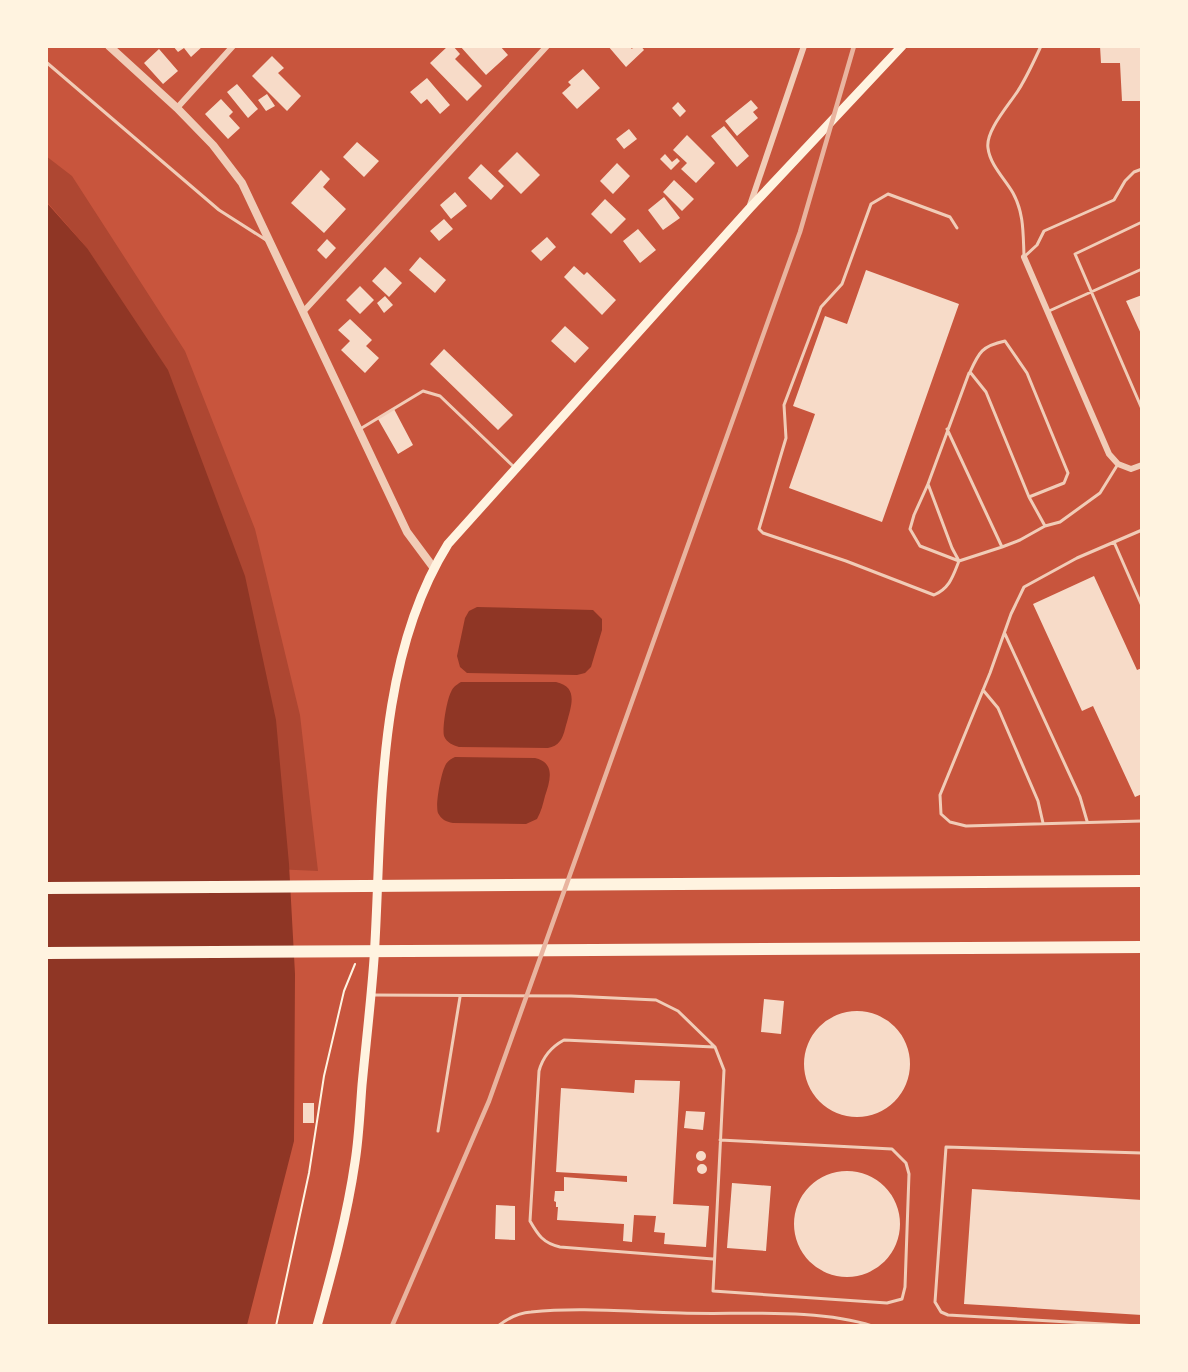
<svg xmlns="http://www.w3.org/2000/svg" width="1188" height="1372" font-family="'Work Sans',sans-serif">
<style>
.green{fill:#ae4732}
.water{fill:#8f3625}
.building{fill:#f7dbc8}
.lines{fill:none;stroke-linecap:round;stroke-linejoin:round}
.path{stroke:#fff3e0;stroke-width:2}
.service{stroke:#f1ccb7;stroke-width:3}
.minor{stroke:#f1ccb7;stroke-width:6}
.tertiary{stroke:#f1ccb7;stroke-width:8}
.secondary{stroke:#fff3e0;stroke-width:9}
.motorway{stroke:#fff3e0;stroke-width:12}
.rail{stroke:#e9b49f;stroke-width:4.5}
</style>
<rect width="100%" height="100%" fill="#c8553d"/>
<path class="green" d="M46,156L72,176L185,351L255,529L300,715L318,871L274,869L87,248L47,202Z"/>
<path class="water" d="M46,202L87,248L168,370L245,576L276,720L289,864L295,974L294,1141L247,1325H47Z
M477,607L593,610L602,619V630L591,667L585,673L577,675L467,673L460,667L457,656L465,618L469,611Z
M461,682H556C579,687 571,706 567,722C565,728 564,736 560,741C557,745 553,747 548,748L459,747C453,745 447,743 444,736C442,728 447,699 451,692C453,687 456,685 461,682Z
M455,757L535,758C556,763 550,781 545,796C543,804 541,812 537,819L526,824L453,823C446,822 441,819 438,813C435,805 441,774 445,766C447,761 451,759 455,757Z"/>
<path class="building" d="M173,46H203L191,57L184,48L178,52Z
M448,46H453L460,54L455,59L482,86L467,101L430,63Z
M460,46H500L508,55L486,75Z
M608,46H629L632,49L634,46H641L644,50L626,67Z
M1100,46H1142V101H1122L1120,63H1101Z
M159,49L178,71L163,84L144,63Z
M272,56L284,68L278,73L301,96L287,111L252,76Z
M583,69L600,88L577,109L562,93L571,85L568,82Z
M427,78L450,105L440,114L427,99L421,104L410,92Z
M237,84L258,109L248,118L227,92Z
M267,94L275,106L266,111L258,100Z
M221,99L233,112L229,116L240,128L228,139L205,114Z
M751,100L758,108L753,112L758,118L737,136L725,121Z
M678,102L686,111L680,117L672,108Z
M724,126L749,156L737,167L711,136Z
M629,129L637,139L624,149L616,139Z
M687,135L715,163L696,183L681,169L687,163L673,150Z
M357,142L379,161L364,177L343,157Z
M517,152L540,175L521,194L498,171Z
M665,154L672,162L677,158L680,161L671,170L660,159Z
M617,163L630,176L613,194L600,181Z
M481,164L504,186L491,200L468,178Z
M321,170L330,179L323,187L346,209L324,233L291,203Z
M674,180L694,199L682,211L663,192Z
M455,192L467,206L451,219L440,205Z
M664,197L680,218L663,230L648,210Z
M605,199L626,219L611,234L591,214Z
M444,219L453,229L439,241L430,231Z
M638,229L656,250L640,263L623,241Z
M547,237L556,247L541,261L531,251Z
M327,239L336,248L326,259L317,250Z
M420,257L446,280L435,293L409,270Z
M574,266L584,275L587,272L616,300L602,315L564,277Z
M385,267L402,283L389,297L372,281Z
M866,270L959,304L882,522L789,488L815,414L793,406L825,316L847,324Z
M360,286L374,300L360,314L346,300Z
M1142,295V336L1126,301Z
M385,296L393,305L384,313L377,303Z
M350,319L372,340L366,346L379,358L365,373L341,350L350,341L338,330Z
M565,326L589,348L575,363L551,341Z
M444,349L513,415L498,430L430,364Z
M394,409L413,445L398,454L378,419Z
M1094,576L1137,670L1142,668V794L1135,797L1093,706L1082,711L1033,604Z
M764,999L784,1001L781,1034L761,1032Z
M804 1064a53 53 0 1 1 106 0a53 53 0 1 1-106 0Z
M635,1080L680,1081L673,1204L709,1206L706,1247L664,1244L665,1233L654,1232L656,1216L634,1215L632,1242L623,1241L624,1224L557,1220L558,1207H556V1202L554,1201L555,1191H564V1177L627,1182V1176L556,1172L561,1088L634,1093Z
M303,1103H314V1123H303Z
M686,1111L705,1112L703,1130L684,1128Z
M696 1156a5 5 0 1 1 10 0a5 5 0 1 1-10 0Z
M697 1169a5 5 0 1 1 10 0a5 5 0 1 1-10 0Z
M794 1224a53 53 0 1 1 106 0a53 53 0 1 1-106 0Z
M732,1183L771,1186L766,1251L727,1248Z
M972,1189L1142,1200V1315L964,1304Z
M496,1205L515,1206V1240L495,1239Z"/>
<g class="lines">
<path class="path" d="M276,1326L309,1173L324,1076L344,991L355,964"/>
<path class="service" d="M46,62L219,210L266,240
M1142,222L1075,254L1142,409
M1024,255C1023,233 1024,213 1013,193C1005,179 990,165 988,148C985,129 1014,100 1022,84C1029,72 1035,59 1041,46
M1025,256L1037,245L1044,231L1114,200L1125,181L1134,172L1142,169
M1049,311L1142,269
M969,373L928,484L952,548L959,561L1002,547L1020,540L1045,526L1060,522L1100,493L1118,464
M360,429L423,391L440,396L514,467
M947,429L1002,547
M928,484L914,515L910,529L920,546L959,561C953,576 950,588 934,595L846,561L763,533L759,529L786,438L784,405L821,307L842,284L871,204L888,194L950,217L957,228
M1029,497L1064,483L1068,473L1027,373L1005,341C982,346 979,352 970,372L986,392L1029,497L1045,526
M1142,530L1077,558L1024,587L1011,614L990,673L940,795L941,814L950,822L966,826L1142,821
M1114,542L1142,606
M1005,634L1080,797L1087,821
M983,690L998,708L1038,801L1043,823
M372,995L571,996L656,1000L678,1011L715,1047L724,1070L713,1291L887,1303L902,1299L905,1287L909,1174L906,1163L892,1149L720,1140
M438,1131L460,997
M713,1259L560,1247C543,1243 538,1235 530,1221L539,1071C543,1056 551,1047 564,1040L714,1047
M498,1326C508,1318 518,1313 531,1312C581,1307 631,1312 681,1313C739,1315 817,1308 872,1326
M1139,1326L948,1315L941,1312L935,1302L946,1147L1142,1153"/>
<path class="minor" d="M177,108L233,46
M750,205L804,46
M1024,257L1109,454L1118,464L1131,469L1142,465
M303,312L547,46"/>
<path class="tertiary" d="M109,46L177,108L213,145L242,183L407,532L433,567"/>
<path class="secondary" d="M317,1326C332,1272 347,1217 355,1162C359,1137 360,1111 362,1085C366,1043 371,1001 374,959C383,823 373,664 448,544L749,209L902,46"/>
<path class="motorway" d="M46,888L1142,881
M46,953L1142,947"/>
<path class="rail" d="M392,1326L489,1101L800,232L854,46"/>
</g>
<rect width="1188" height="1372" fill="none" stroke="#fff3e0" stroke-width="96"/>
</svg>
